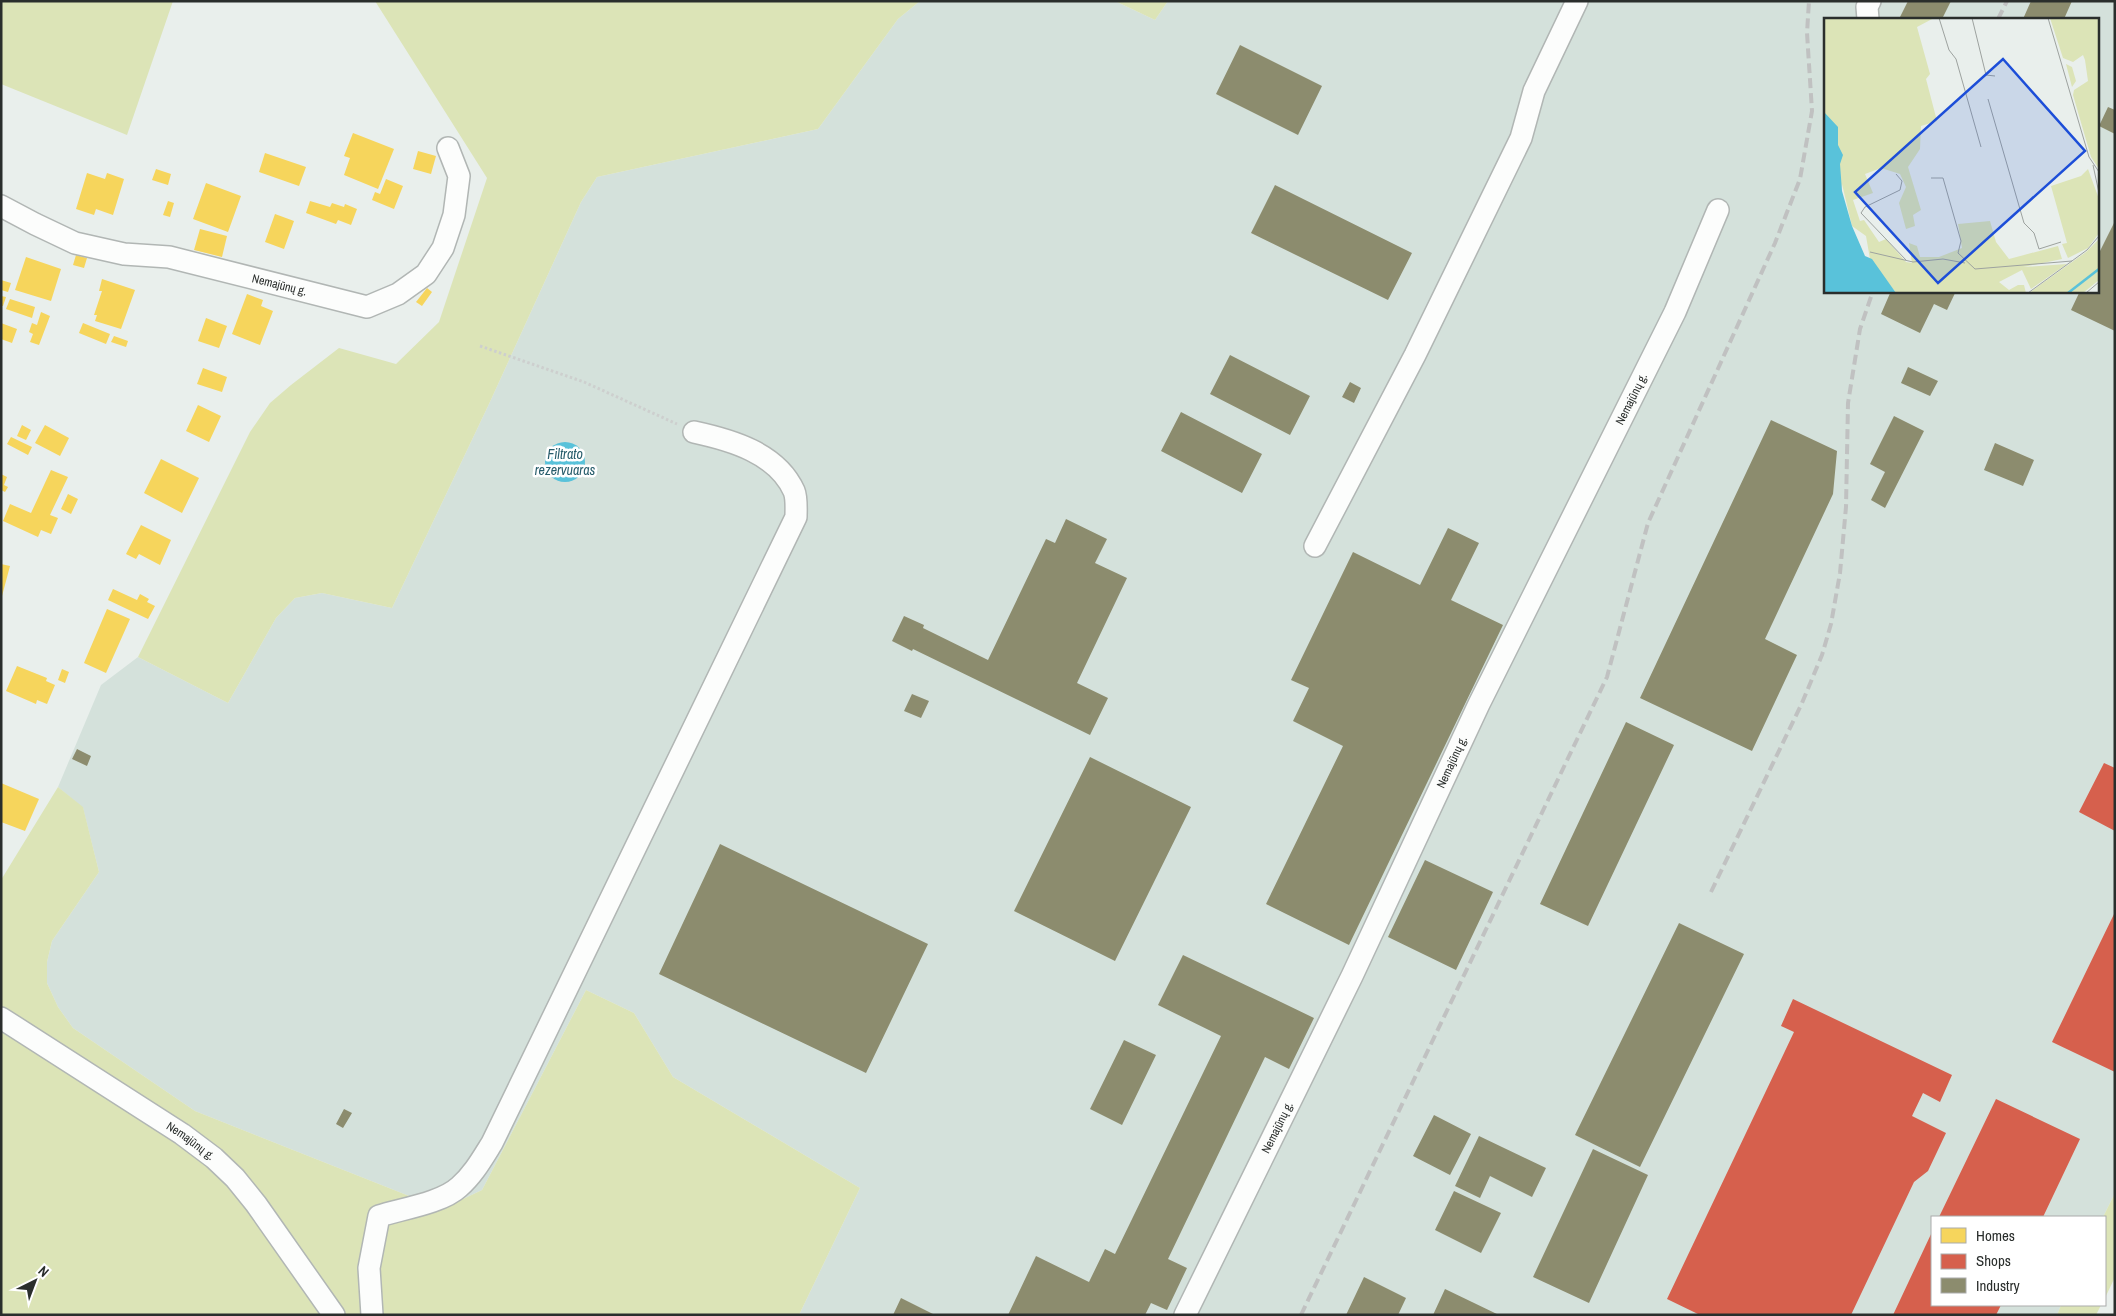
<svg xmlns="http://www.w3.org/2000/svg" width="2116" height="1316" font-family="'Archivo Narrow',sans-serif">
<style>
.built{fill:#d4e1db;fill-rule:evenodd}
.green{fill:#dce4b7}
.water{fill:#59c2da}
.homes{fill:#f6d55c}
.shops{fill:#d6604d}
.industry{fill:#8c8c6e}
.lines{fill:none;stroke-linecap:round;stroke-linejoin:round}
.minor-casing{stroke:#b1b6b4;stroke-width:24}
.path{stroke:#cdcfce;stroke-width:3;stroke-dasharray:2.5 2.5;stroke-linecap:butt}
.minor{stroke:#fcfdfc;stroke-width:21}
.rail{stroke:#c0c1c1;stroke-width:4;stroke-dasharray:10 5;stroke-linecap:butt}
.labels{text-anchor:middle;stroke-width:5;stroke-linejoin:round;paint-order:stroke}
.street-label{font-size:12px;fill:#2a2e2c;stroke:#fff}
.water-label{font-size:14px;font-style:italic;fill:#275c6b;stroke:#fff}
.inset-river{fill:none;stroke:#59c2da;stroke-width:2.5}
.inset-road{fill:none;stroke:#9da29f;stroke-width:1}
.view{fill:#1d4ed8;fill-opacity:0.15;stroke:#1d4ed8;stroke-width:2.5}
.inset-edge{fill:none;stroke:#2a2e2c;stroke-width:2.5}
</style>
<rect width="100%" height="100%" fill="#e9efec"/>
<path class="built" d="M920,1H1115L1155,20L1168,1H2115V1193L2103,1217H1932V1305H2061L2057,1315H799L860,1188L673,1077L634,1013L586,990L482,1190L442,1209L195,1111L73,1028L58,1007L47,983V962L52,941L99,872L83,808L58,787L101,685L138,657L228,703L276,618L295,598L322,593L392,608L489,404L581,202L597,177L818,129L898,19ZM1825,19H2097V291H1825Z"/>
<path class="green" d="M1,1H173L127,135L1,84Z
M375,1H920L898,19L818,129L597,177L581,202L489,404L392,608L322,593L295,598L276,618L228,703L138,657L250,432L270,403L291,385L339,348L396,364L439,322L487,178Z
M1115,1H1168L1155,20Z
M58,787L83,807L99,872L52,941L47,962V983L58,1007L73,1028L195,1111L442,1209L482,1190L586,990L634,1013L673,1077L860,1188L799,1315H1V880Z
M2115,1193V1277L2105,1298V1217H2103Z
M2061,1305H2101L2096,1315H2057Z"/>
<path class="water" d="M545 462a20 20 0 1 1 40 0a20 20 0 1 1-40 0Z"/>
<path class="homes" d="M353,133L394,149L378,189L344,175L350,158L344,156Z
M418,151L436,156L431,174L413,169Z
M265,153L306,167L299,186L259,172Z
M156,169L171,174L168,185L152,180Z
M87,173L105,179L107,173L124,179L113,215L96,209L94,215L76,209Z
M386,179L403,186L394,209L372,200L375,192L380,194Z
M206,183L241,196L228,232L193,219Z
M168,201L174,203L170,217L163,215Z
M310,201L330,207L332,203L344,207L345,204L357,209L351,225L338,220L336,224L306,213Z
M275,214L294,221L284,249L265,242Z
M200,229L227,236L222,257L194,250Z
M76,255L87,258L84,268L73,265Z
M26,257L61,269L51,301L15,290Z
M102,279L135,290L121,329L95,321L97,315H94L102,291H99Z
M1,280L11,283L8,292L1,290Z
M427,288L432,292L422,306L416,302Z
M247,294L263,300L261,306L273,311L260,345L232,334Z
M1,296L6,297L3,306H1Z
M10,299L35,307L32,318L6,309Z
M41,312L50,316L39,345L30,342L33,334L29,332L32,323L37,325Z
M206,318L227,326L219,348L198,341Z
M1,323L17,329L12,343L1,339Z
M83,323L110,334L106,344L79,333Z
M114,336L128,341L126,347L111,342Z
M203,368L227,377L222,392L197,384Z
M198,405L221,416L209,442L186,431Z
M22,425L31,430L26,440L17,436Z
M45,425L69,438L60,456L35,443Z
M11,437L32,447L28,455L7,444Z
M161,459L199,478L182,513L144,493Z
M51,470L68,477L50,515L58,518L51,534L41,530L38,537L3,521L10,504L31,513Z
M1,474L7,477L4,485L8,487L5,492L1,490Z
M68,494L78,499L71,514L61,509Z
M141,525L171,540L160,565L139,554L136,559L126,554Z
M1,564L10,566L2,596H1Z
M113,589L137,600L140,594L149,599L147,602L155,606L148,619L108,600Z
M107,609L130,619L106,673L84,663Z
M17,666L47,678L46,681L55,685L47,704L37,700L36,704L6,691Z
M62,669L69,672L65,683L58,680Z
M1,783L39,799L25,831L1,822Z"/>
<path class="shops" d="M2104,763L2115,768V831L2079,812Z
M2115,912V1072L2052,1042Z
M1793,999L1952,1075L1940,1102L1923,1093L1912,1116L1946,1133L1928,1171L1914,1182L1851,1315H1700L1667,1299L1794,1032L1781,1026Z
M1996,1099L2080,1139L2043,1217H1939Z
M1932,1232V1305H2001L1996,1315H1893Z"/>
<path class="industry" d="M1908,1H1951L1942,19H1899Z
M2031,1H2072L2064,19H2023Z
M1240,45L1322,86L1298,135L1216,94Z
M2108,107L2115,110V134L2099,126Z
M1275,185L1412,253L1388,300L1251,233Z
M2115,221V331L2071,310L2080,291H2097V257Z
M1891,291H1956L1947,310L1934,304L1920,333L1881,314Z
M1230,355L1310,396L1290,435L1210,394Z
M1908,367L1938,381L1930,396L1901,383Z
M1350,382L1361,388L1354,403L1342,397Z
M1181,412L1262,454L1242,493L1161,451Z
M1894,416L1924,431L1885,508L1871,500L1885,472L1870,464Z
M1771,420L1837,451L1833,494L1765,639L1797,655L1752,751L1640,698Z
M1995,443L2034,460L2023,486L1984,470Z
M1066,519L1107,539L1095,563L1127,578L1077,683L1108,698L1090,735L913,649L912,651L892,641L904,616L924,625L923,628L988,660L1046,539L1055,543Z
M1448,528L1479,543L1451,600L1503,625L1349,945L1266,904L1343,746L1293,721L1309,688L1291,680L1353,552L1420,585Z
M912,694L929,701L921,718L904,711Z
M1626,722L1674,745L1588,926L1540,904Z
M77,749L91,756L87,766L72,759Z
M1090,757L1191,807L1115,961L1014,911Z
M720,844L928,944L866,1073L659,974Z
M1425,860L1493,892L1456,970L1388,937Z
M1679,923L1744,954L1640,1167L1575,1135Z
M1183,955L1314,1018L1289,1069L1265,1057L1168,1259L1187,1268L1167,1310L1151,1303L1145,1315H1008L1036,1256L1089,1282L1105,1249L1115,1254L1221,1036L1158,1005Z
M1124,1040L1156,1055L1122,1125L1090,1109Z
M344,1109L352,1113L343,1128L336,1124Z
M1434,1115L1471,1134L1450,1175L1413,1156Z
M1479,1136L1546,1168L1532,1197L1490,1176L1480,1198L1455,1186Z
M1593,1149L1648,1175L1589,1303L1533,1277Z
M1454,1191L1501,1213L1481,1253L1435,1230Z
M1364,1277L1406,1298L1398,1315H1346Z
M1445,1289L1499,1315H1433Z
M901,1298L935,1315H893Z"/>
<g class="lines">
<defs>
<g id="minor">
<path d="M1868,19L1867,7L1870,1"/>
<path id="s1" d="M1,206L35,224L75,243L124,254L169,257L367,307L398,294L426,274L443,248L454,215L459,176L448,148"/>
<path d="M1315,546L1415,355L1521,138L1534,91L1577,1"/>
<path id="s2" d="M1,1018L182,1134L214,1158L235,1178L256,1204L334,1315"/>
<path d="M372,1315L369,1268L379,1216C401,1209 442,1203 459,1187C473,1175 482,1159 492,1143L796,517C796,510 797,498 794,491C777,453 731,440 694,432"/>
<path id="s3" d="M1185,1315L1352,976L1479,704L1675,312L1718,210"/>
</g>
</defs>
<use href="#minor" class="minor-casing"/>
<path class="path" d="M480,346L584,382L677,424"/>
<use href="#minor" class="minor"/>
<path class="rail" d="M1998,19L2007,1
M1711,892L1802,703L1822,655L1831,624L1840,573L1846,507L1848,403L1860,329L1873,291
M1301,1315L1607,677L1648,523L1775,243L1800,179L1812,111L1807,33L1809,1"/>
</g>
<g class="labels">
<g class="street-label">
<text dy="4" stroke="none"><textPath href="#s1" startOffset="292">Nemajūnų g.</textPath></text>
<text dy="4" stroke="none"><textPath href="#s3" startOffset="1019">Nemajūnų g.</textPath></text>
<text dy="4" stroke="none"><textPath href="#s3" startOffset="614">Nemajūnų g.</textPath></text>
<text dy="4" stroke="none"><textPath href="#s3" startOffset="209">Nemajūnų g.</textPath></text>
<text dy="4" stroke="none"><textPath href="#s2" startOffset="226">Nemajūnų g.</textPath></text>
</g>
<g class="water-label">
<text x="565" y="459">Filtrato<tspan x="565" dy="16">rezervuaras</tspan></text>
</g>
</g>
<g transform="translate(1824 18)">
<rect width="275" height="275" fill="#e9efec"/>
<path d="M0,0H110L93,9L106,56L102,61L113,103L97,108L96,131L84,149L97,192L89,197L91,208L82,211L75,185L82,169L76,156L57,150L41,156L49,175L29,182L36,203L40,202L55,224L62,221L82,244L88,245L85,225L93,228L96,239H115L138,230L134,206L166,203L172,224L185,241L234,228L238,241L199,249L243,246L207,271L198,252L175,264L185,272L194,267H200L202,275H72L46,241L42,218L28,208L18,166L0,275ZM226,0H275V151L267,139L249,77L250,72L264,63L261,42L259,37L249,44L239,40ZM242,46L248,49L252,63L248,69ZM264,151L275,181V215L264,230L244,240L238,226L243,225L227,168L257,158ZM275,221V262L259,275H205L262,234Z" fill="#dce4b7"/>
<path d="M0,94L14,109V127L19,137L16,146L18,173L28,208L41,238L48,241L72,275H0Z" fill="#59c2da"/>
<path class="inset-river" d="M244,275L275,251"/>
<path class="inset-road" d="M115,0L125,32L132,41L157,129M148,0L162,57L171,58M224,0L265,139L275,154M164,81L200,205L210,215L215,231L237,224M269,147L275,175M72,156L78,163L76,172L41,189L37,195L82,242M107,160H119L137,223L134,235L151,251L248,243M46,234L89,244L119,241L141,245M204,275L263,232L275,218M262,275L275,264"/>
<path class="view" d="M179,41L261,133L114,265L31,174Z"/>
<rect width="275" height="275" class="inset-edge"/>
</g>
<rect width="2116" height="1316" fill="none" stroke="#2a2e2c" stroke-width="5"/>
<rect x="1931" y="1216" width="175" height="90" fill="#ffffff" stroke="#aaabab"/>
<rect x="1941" y="1228" width="25" height="15" fill="#f6d55c" stroke="#aaabab"/>
<text x="1976" y="1241" font-size="15" fill="#2a2e2c">Homes</text>
<rect x="1941" y="1254" width="25" height="15" fill="#d6604d" stroke="#aaabab"/>
<text x="1976" y="1266" font-size="15" fill="#2a2e2c">Shops</text>
<rect x="1941" y="1278" width="25" height="15" fill="#8c8c6e" stroke="#aaabab"/>
<text x="1976" y="1291" font-size="15" fill="#2a2e2c">Industry</text>
<g transform="translate(35 1281) rotate(42)" stroke="#ffffff" stroke-width="4" paint-order="stroke">
<path d="M0-4L9 19L0 12L-9 19Z" fill="#2a2e2c"/>
<text y="-8" font-size="14" font-weight="bold" text-anchor="middle" fill="#2a2e2c">N</text>
</g>
</svg>
